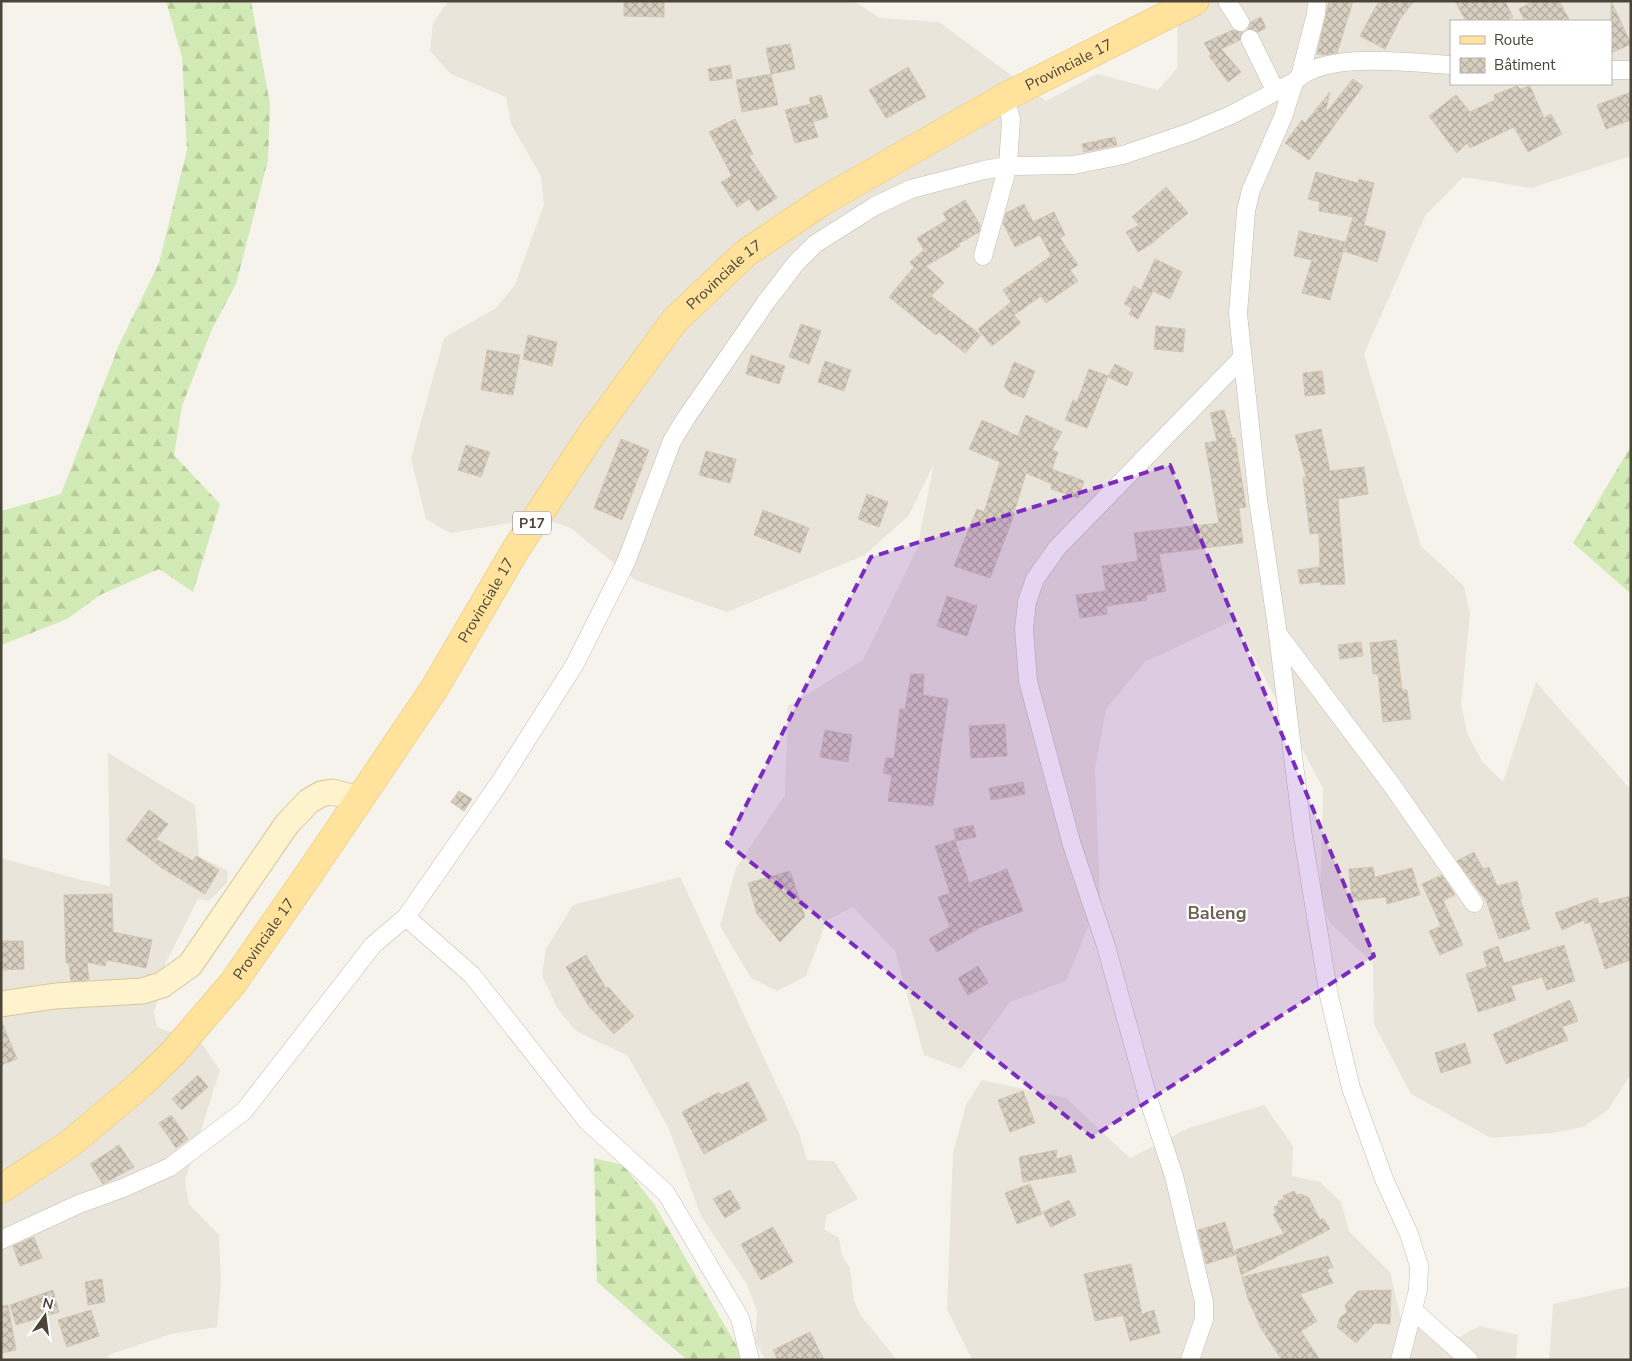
<svg xmlns="http://www.w3.org/2000/svg" width="1632" height="1361" font-family="'Nunito Sans',sans-serif">
<style>
.residential{fill:#eae5da;fill-rule:evenodd}
.forest{fill:url(#forest-firs)}
.building{fill:url(#building-cross-hatch);stroke:#d3c7b4}
.lines{fill:none;stroke-linecap:round;stroke-linejoin:round}
.street-casing{stroke:#c2bbae;stroke-width:19}
.secondary-casing{stroke:#d6c79b;stroke-width:27}
.primary-casing{stroke:#e6c16a;stroke-width:29}
.street{stroke:#fff;stroke-width:18}
.secondary{stroke:#fff3cd;stroke-width:25}
.primary{stroke:#ffe39c;stroke-width:28}
.marked{fill:#7b2cbf;fill-opacity:0.2;stroke:#7b2cbf;stroke-width:4;stroke-dasharray:10 6;stroke-linejoin:round}
.labels{text-anchor:middle;stroke-width:4.5;stroke-linejoin:round;paint-order:stroke}
.shield{fill:#fff;stroke:#817c74;stroke-width:1}
.shield-label{font-size:14px;font-weight:bold;fill:#4b4439}
.street-label{font-size:15px;fill:#4b4439;stroke:#fff}
.quarter-label{font-size:18px;font-weight:bold;fill:#6e6250;stroke:#fff}
</style>
<defs>
<pattern id="forest-firs" width="22" height="20" patternUnits="userSpaceOnUse" patternTransform="scale(1.25)"><rect width="22" height="20" fill="#d2eab5"/><path d="M5 1l3.5 6h-7zM16 11l3.5 6h-7z" fill="#b6ca9c"/></pattern>
<pattern id="building-cross-hatch" width="8" height="8" patternUnits="userSpaceOnUse" patternTransform="scale(1.25)"><rect width="8" height="8" fill="#d8cfc1"/><path d="M0 0l8 8M0 8l8-8" fill="none" stroke="#b1aa9e"/></pattern>
</defs>
<rect width="100%" height="100%" fill="#f6f3ec"/>
<path class="residential" d="M448,1H853L880,18L939,22L1046,101L1097,74L1158,90L1177,68L1178,1H1631V156L1531,188L1463,177L1425,216L1364,354L1421,546L1464,586L1470,614L1461,705L1468,735L1482,761L1503,782L1536,682L1631,790V1074L1608,1110L1583,1127L1552,1133L1491,1138L1411,1094L1374,1024L1373,963L1330,923L1320,897L1323,788L1234,620L1145,662L1106,709L1095,769L1100,898L1066,981L1010,1002L961,1069L924,1055L895,951L853,907L827,920L806,976L777,991L751,978L720,926L736,868L785,795L788,706L863,660L917,549L934,464L909,515L865,555L727,612L635,580L569,527L540,518L450,533L426,519L411,458L444,338L496,308L515,285L544,204L541,176L511,124L506,97L451,74L430,51L433,23ZM1451,21H1611V84H1451Z
M108,753L195,805L199,856L228,871L227,883L214,896L208,901L198,899L166,962L162,985L154,1012L157,1027L202,1044L220,1070L185,1181L189,1204L219,1235L221,1283L217,1327L171,1334L111,1354L105,1360H1V858L81,880L110,886Z
M680,877L799,1133L807,1160L834,1161L858,1199L827,1215L824,1229L839,1238L842,1255L850,1268L854,1301L861,1316L897,1360H765L755,1340L757,1311L746,1283L701,1216L669,1129L628,1056L576,1031L557,1008L542,975L546,949L573,905Z
M982,1080L1066,1098L1130,1158L1189,1128L1264,1105L1293,1146L1292,1176L1320,1182L1341,1202L1349,1231L1390,1272L1401,1319L1460,1337L1479,1326L1518,1335L1516,1360H972L947,1309L953,1153L966,1105Z
M1631,1286V1360H1549L1553,1304Z"/>
<path class="forest" d="M166,1H251L270,104L268,160L236,284L212,329L182,406L174,455L220,504L193,592L159,569L100,595L67,619L1,645V511L61,494L119,345L159,263L187,150L182,57Z
M1631,446V594L1573,543Z
M594,1158L623,1165L654,1204L745,1360H687L597,1282Z"/>
<path class="building" d="M624,1H664V17L624,16Z
M1329,1H1353L1337,53L1323,55L1317,54Z
M1379,1H1414L1400,19L1385,49L1360,36Z
M1455,1H1505L1513,17L1505,21H1466Z
M1533,1H1559L1570,21H1525L1519,9Z
M1611,1L1631,44L1611,53Z
M1261,17L1266,28L1258,32L1248,29L1251,22Z
M1233,30L1242,32L1240,40L1221,49L1241,72L1228,82L1209,56L1218,51L1211,54L1204,43Z
M790,44L795,69L771,74L766,48Z
M730,65L732,78L710,81L708,69Z
M908,67L926,97L886,118L869,90Z
M771,74L778,105L742,112L736,80Z
M1353,79L1363,86L1309,160L1285,143L1302,120L1305,123L1330,92L1325,114Z
M1517,86L1520,89L1530,86L1544,118L1551,114L1562,134L1528,152L1514,127L1470,148L1467,143L1457,153L1429,116L1456,95L1470,112L1495,100L1494,95Z
M1631,92V120L1606,129L1597,105Z
M821,95L828,117L813,122L818,137L795,143L785,110L811,104L809,98Z
M735,119L753,154L749,156L777,198L757,211L749,199L737,207L721,182L732,176L709,132Z
M1115,137L1117,145L1084,152L1082,144Z
M1316,172L1358,183L1359,179L1374,183L1364,225L1386,232L1377,262L1343,251L1330,300L1302,293L1312,260L1294,256L1299,231L1345,242L1344,248L1353,217L1319,211L1320,202L1308,199Z
M1166,187L1188,213L1151,244L1138,252L1126,232L1139,225L1132,217Z
M965,200L980,225L979,232L958,244L960,246L926,266L944,283L931,296L981,335L965,353L939,332L936,335L889,297L914,267L910,262L924,250L917,238L947,220L943,213Z
M1024,204L1033,222L1054,212L1065,235L1060,238L1078,265L1070,270L1078,281L1046,303L1041,296L1014,315L1021,323L992,346L978,329L1011,302L1003,290L1051,256L1040,235L1015,247L1003,223L1006,213Z
M1155,259L1182,272L1170,299L1153,291L1138,319L1129,314L1132,308L1124,304L1134,286L1141,290Z
M801,324L821,331L809,364L789,357Z
M1156,326L1185,329L1183,352L1154,349Z
M528,335L557,342L552,366L523,359Z
M487,350L520,355L513,395L481,390Z
M751,355L785,366L779,384L746,374Z
M825,361L851,370L844,391L818,382Z
M1014,362L1035,371L1024,398L1011,393L1004,387Z
M1115,364L1133,373L1127,386L1108,377Z
M1089,369L1108,376L1087,428L1065,420L1073,400L1077,402Z
M1322,371L1325,394L1305,396L1303,373Z
M1224,410L1232,438H1235L1246,507L1239,508L1243,543L1159,554L1166,591L1146,595L1147,600L1106,606L1107,614L1080,618L1076,595L1106,591L1102,566L1138,561L1134,533L1219,523L1205,443L1217,441L1210,413Z
M1026,415L1062,432L1052,450L1058,452L1052,469L1084,481L1078,498L1051,489L1052,484L1026,473L1011,523L990,578L954,566L977,509L984,512L1000,462L969,449L982,420L1018,436Z
M1321,429L1330,471L1364,467L1368,494L1338,499L1345,584L1321,585V582L1300,584L1298,570L1320,567L1319,533L1310,534L1303,478L1306,477L1295,435Z
M621,439L649,450L622,520L594,508Z
M466,445L490,452L481,477L458,470Z
M706,451L736,459L730,483L699,475Z
M867,494L888,502L879,527L858,519Z
M763,510L809,528L800,553L754,535Z
M947,596L977,606L967,636L937,626Z
M1396,640L1402,690H1407L1411,719L1383,722L1378,674H1373L1370,643Z
M1361,642L1363,656L1340,659L1338,645Z
M911,674H924L923,695L948,699L933,806L888,801L892,775L883,773L886,758H894L900,709H905Z
M1005,724L1007,756L971,758L969,726Z
M825,730L852,735L848,762L820,757Z
M1023,782L1025,794L991,800L989,788Z
M459,791L472,799L464,811L451,802Z
M149,810L168,824L156,839L193,861L196,856L219,870L205,894L162,868L126,840Z
M973,825L976,837L956,841L954,829Z
M955,840L969,883L1007,869L1023,911L981,927L937,952L929,939L950,927L938,897L950,893L935,846Z
M1474,852L1483,869L1489,867L1497,886L1517,881L1522,898L1520,899L1530,929L1499,939L1486,900L1457,861Z
M1373,867L1375,877L1412,868L1420,895L1387,904L1386,897L1352,901L1349,869Z
M790,871L805,916L780,942L757,914L748,883Z
M1442,875L1455,895L1443,900L1463,945L1440,955L1429,931L1441,926L1422,884Z
M112,894L113,932L152,940L146,968L107,960L105,966L87,962L89,980L71,981L69,963H66L64,895Z
M1631,896V960L1605,969L1590,922L1585,924L1584,920L1562,930L1555,913L1597,898L1599,904Z
M1,941H23L24,969L1,970Z
M1564,945L1575,981L1547,990L1542,977L1511,986L1516,1000L1478,1012L1466,974L1487,967L1483,952L1498,946L1504,963Z
M586,955L606,988L608,987L634,1016L614,1034L588,1005L566,967Z
M978,966L988,983L968,995L958,978Z
M1570,1000L1578,1021L1562,1027L1568,1040L1506,1064L1493,1034Z
M1,1020L17,1059L1,1065Z
M1465,1043L1471,1063L1441,1073L1435,1053Z
M198,1075L208,1087L182,1110L172,1099Z
M748,1082L767,1120L704,1154L682,1112L719,1092L721,1095Z
M1023,1091L1035,1123L1010,1132L998,1100Z
M171,1115L188,1139L176,1148L159,1123Z
M119,1145L134,1167L103,1184L90,1164Z
M1057,1150L1056,1159L1071,1155L1076,1172L1023,1182L1019,1157Z
M1030,1184L1042,1214L1017,1224L1005,1193Z
M730,1190L741,1208L725,1218L713,1199Z
M1294,1191L1296,1195L1301,1194L1309,1198L1320,1220L1323,1218L1330,1229L1241,1275L1235,1250L1284,1234L1273,1214L1276,1213L1274,1207L1279,1204L1278,1201L1284,1199L1283,1196Z
M1069,1200L1076,1215L1051,1227L1043,1212Z
M1225,1222L1235,1255L1206,1264L1198,1230Z
M773,1227L793,1262L761,1280L741,1244Z
M34,1237L42,1258L20,1266L13,1246Z
M1328,1256L1333,1267L1327,1270L1333,1283L1300,1294L1317,1321L1301,1331L1320,1360H1282L1262,1330L1248,1299L1242,1277Z
M1131,1264L1142,1314L1154,1310L1160,1333L1130,1341L1123,1315L1095,1321L1084,1274Z
M102,1279L105,1302L88,1305L85,1282Z
M53,1290L59,1312L16,1325L10,1305Z
M1391,1290L1390,1324L1375,1323L1356,1343L1337,1327L1340,1318L1347,1312L1345,1305L1358,1291Z
M8,1305L16,1350L1,1353V1306Z
M91,1310L99,1336L67,1347L58,1320Z
M810,1332L824,1360H778L773,1350Z"/>
<g class="lines">
<defs>
<path id="street" d="M1227,1L1240,22
M1250,39L1276,92
M1611,70H1631
M1300,76L1316,14L1317,1
M1294,82L1283,117L1251,190L1246,211L1238,314L1258,500L1278,634L1391,784L1474,903
M983,256L1008,166L1011,119L1005,97
M1278,635L1303,837L1329,996L1351,1088L1384,1179L1409,1234L1419,1266L1418,1290L1400,1360
M406,917L472,975L586,1120L666,1193L740,1318L750,1360
M1,1240L79,1204L123,1188L170,1167L244,1111L373,945L406,917L500,782L575,664L626,562L672,441L686,418L766,302L796,263L815,244L875,206L911,189L984,170L1008,166L1074,165L1123,155L1188,133L1231,115L1294,82C1323,50 1411,63 1451,65
M1413,1310L1469,1360
M1190,1360L1204,1319V1302L1174,1176L1148,1098L1106,946L1072,845L1028,681L1024,629L1027,602L1035,579L1057,548L1242,358"/>
<path id="secondary" d="M1,1004L55,996L142,991L162,985L190,965L287,824L309,801L321,794L332,792L360,799"/>
<g id="primary">
<path id="s1" d="M1,1189L71,1143L141,1084L173,1053L233,983L311,871L434,689L516,549L593,432L675,320L746,253L823,201L1005,97L1195,1"/>
</g>
</defs>
<use href="#street" class="street-casing"/>
<use href="#secondary" class="secondary-casing"/>
<use href="#primary" class="primary-casing"/>
<use href="#street" class="street"/>
<use href="#secondary" class="secondary"/>
<use href="#primary" class="primary"/>
</g>
<path class="marked" d="M1170,465L1374,956L1092,1137L727,843L871,557Z"/>
<g class="labels">
<rect class="shield" x="513" y="511.5" width="38" height="23" rx="4"/>
<g class="shield-label">
<text x="532" y="528">P17</text>
</g>
<g class="street-label">
<text dy="5" stroke="none"><textPath href="#s1" startOffset="1581">Provinciale 17</textPath></text>
<text dy="5" stroke="none"><textPath href="#s1" startOffset="1176">Provinciale 17</textPath></text>
<text dy="5" stroke="none"><textPath href="#s1" startOffset="771">Provinciale 17</textPath></text>
<text dy="5" stroke="none"><textPath href="#s1" startOffset="366">Provinciale 17</textPath></text>
</g>
<g class="quarter-label">
<text x="1217" y="919">Baleng</text>
</g>
</g>
<rect width="1632" height="1361" fill="none" stroke="#4b4439" stroke-width="5"/>
<rect x="1450" y="20" width="162" height="65" fill="#ffffff" stroke="#b7b4b0"/>
<rect x="1460" y="36" width="25" height="8" fill="#ffe39c" stroke="#b7b4b0"/>
<text x="1494" y="45" font-size="15" fill="#4b4439">Route</text>
<rect x="1460" y="58" width="25" height="15" fill="url(#building-cross-hatch)" stroke="#b7b4b0"/>
<text x="1494" y="70" font-size="15" fill="#4b4439">Bâtiment</text>
<g transform="translate(45 1316) rotate(14)" stroke="#ffffff" stroke-width="4" paint-order="stroke">
<path d="M0-4L9 19L0 12L-9 19Z" fill="#4b4439"/>
<text y="-8" font-size="14" font-weight="bold" text-anchor="middle" fill="#4b4439">N</text>
</g>
</svg>
